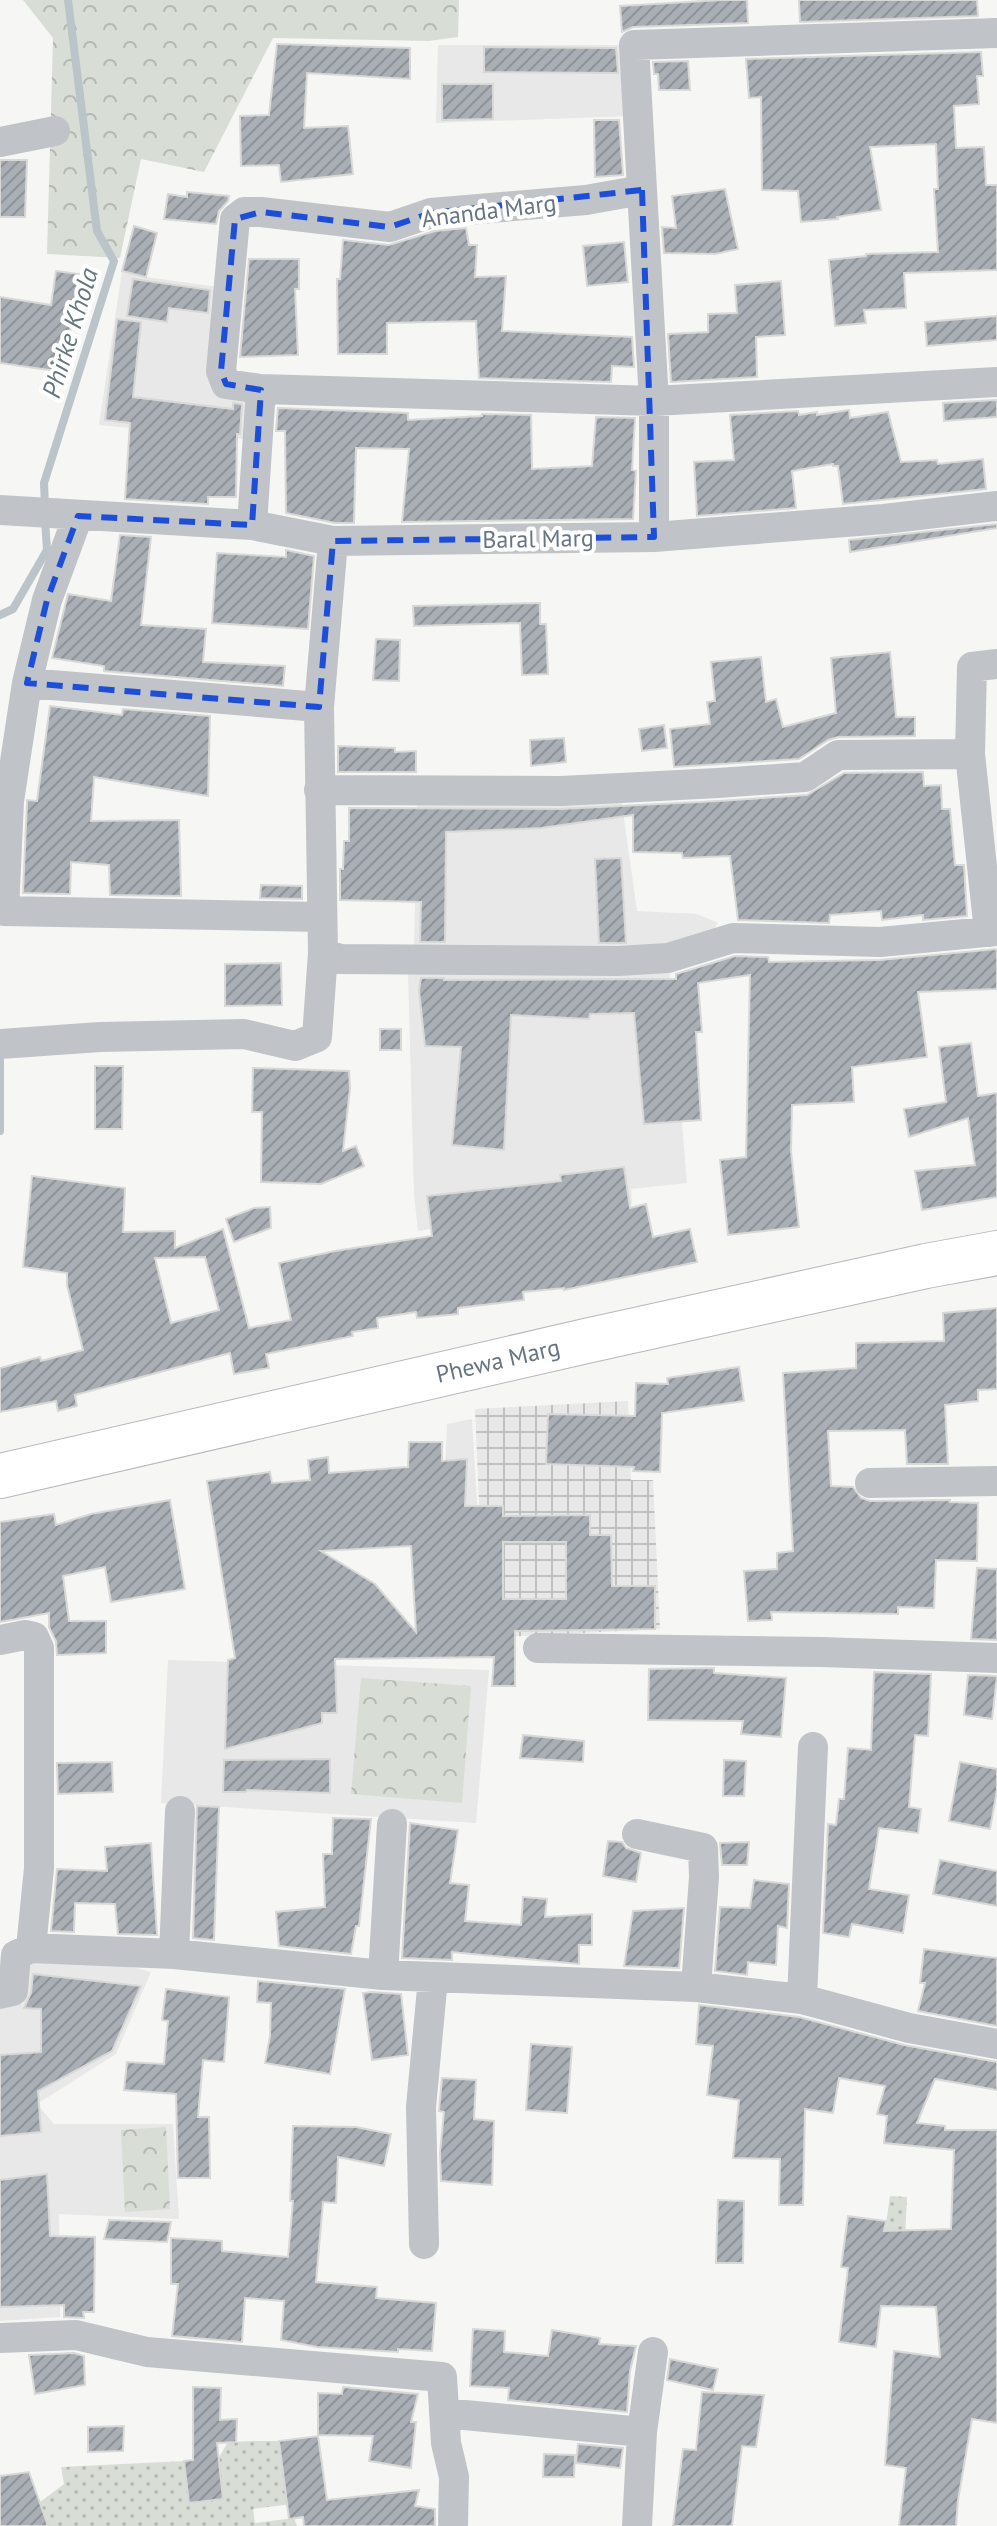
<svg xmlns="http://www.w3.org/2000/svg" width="997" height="2526" font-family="'PT Sans',sans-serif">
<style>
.built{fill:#e7e8e7}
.industrial{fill:url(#industrial-grid)}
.grass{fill:url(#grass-dots)}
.forest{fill:url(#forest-crowns)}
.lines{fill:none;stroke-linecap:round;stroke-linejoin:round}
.stream{stroke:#bac4c9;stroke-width:8}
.building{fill:url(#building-hatch);stroke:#d8d8d6;stroke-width:2;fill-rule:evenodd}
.highway-casing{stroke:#b5b8bb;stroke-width:46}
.minor{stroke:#c0c3c7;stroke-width:30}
.highway{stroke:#fff;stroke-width:44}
.marked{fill:none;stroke:#1d4ed8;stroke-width:6;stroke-dasharray:16 10;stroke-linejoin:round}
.labels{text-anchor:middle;stroke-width:8;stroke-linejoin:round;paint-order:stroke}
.street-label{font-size:24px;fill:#677583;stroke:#fff}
.water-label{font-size:26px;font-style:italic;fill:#63767f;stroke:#fff}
</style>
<defs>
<pattern id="industrial-grid" width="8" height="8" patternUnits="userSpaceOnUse" patternTransform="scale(2)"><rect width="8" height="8" fill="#e7e8e7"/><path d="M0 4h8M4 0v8" fill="none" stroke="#bfc1c1"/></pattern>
<pattern id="grass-dots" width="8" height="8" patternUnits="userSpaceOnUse" patternTransform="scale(2)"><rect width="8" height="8" fill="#d8ddd5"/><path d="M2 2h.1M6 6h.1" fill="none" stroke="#b3b8b2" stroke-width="1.8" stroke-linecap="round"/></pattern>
<pattern id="forest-crowns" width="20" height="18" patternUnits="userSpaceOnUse" patternTransform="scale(2)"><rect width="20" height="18" fill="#d8ddd5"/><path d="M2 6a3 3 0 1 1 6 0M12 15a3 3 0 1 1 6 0" fill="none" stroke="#b3b8b2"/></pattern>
<pattern id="building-hatch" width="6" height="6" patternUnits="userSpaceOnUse" patternTransform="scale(2)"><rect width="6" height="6" fill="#a9afb5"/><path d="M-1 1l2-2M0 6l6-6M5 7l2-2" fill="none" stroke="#8d9399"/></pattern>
</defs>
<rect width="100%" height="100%" fill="#f6f7f4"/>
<path class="built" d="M438,45H627L629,116L436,123Z
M122,271L146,277L226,288L212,388L251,395L243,439L99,425Z
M620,790L637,911L697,914L718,923L708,939L675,950L414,952L417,800Z
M669,968L687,1183L631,1189L632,1204L565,1217L551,1210L418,1231L414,1194L408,970Z
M472,1419L478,1518L443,1520L447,1424Z
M168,1660L489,1670L476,1823L161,1803Z
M25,1957L111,1961L151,1972L116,2054L37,2104L54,2124H173L179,2219L59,2214L60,2317L0,2321V2003L23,2004Z"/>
<path class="industrial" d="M628,1401L631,1480H653L660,1629L485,1638L475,1409Z"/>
<path class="grass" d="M890,2196L907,2197L903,2278H878Z
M257,2441H279L292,2504L253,2509L255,2523L294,2518L297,2526H48L40,2502L64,2484L61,2467L184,2461L223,2499L219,2457L228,2442Z"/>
<path class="forest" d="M23,0H459L458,37L429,41L273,38L204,172L141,159L120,258L47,254L53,38Z
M361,1678L471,1686L462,1803L351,1794Z
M166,2127L170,2209L125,2212L121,2130Z"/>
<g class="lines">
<path class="stream" d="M45,506L44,483L114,261L97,231L68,0
M0,615L13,609L47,550L45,520
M0,1061V1131"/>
</g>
<path class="building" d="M722,0H747L748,23L633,27L622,32L620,6Z
M799,0H977L978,16L800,22Z
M277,44L410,48V79L307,73L304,128L348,126L353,174L281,182L279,165L241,166L240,116L269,115Z
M484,47L616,48L618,73L484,72Z
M981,52L983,76H977L979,104L954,106L956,148L984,147L986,185H997V270L904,273L906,308L864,310L866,323L835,326L829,260L866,256V254L938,252L934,189H938L936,144L870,147L881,210L837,217L838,219L801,222L798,191L762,190L761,97L749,98L746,59Z
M688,61L690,90H659L658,74H654L653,62Z
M442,84H493V119L442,120Z
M594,120H619L623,175L595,177Z
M0,160H27L25,217H0Z
M725,189L738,249L715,254L664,253L662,227L676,228L672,196Z
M187,192L229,196L228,201L219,211L216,224L164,219L168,194L187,197Z
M134,226L157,233L146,277L122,271Z
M466,228L469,245H477L475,277L506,276L502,331L632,337L634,367L612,366L611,382L479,378L476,321L387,323V354H338L337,279H340L343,240L389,245L435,231Z
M624,242L628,282L587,286L583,246Z
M249,259H299V289H295L298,355L240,357Z
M56,271L79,274L64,372L0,363V297L51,305Z
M133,279L210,290L208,313L169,308L167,322L127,316Z
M781,281L785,335L756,337L757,377L671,382L668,334L708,332V314L737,313L735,285Z
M997,316V340L927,346L925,322Z
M117,319L141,322L133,397L233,409V403L242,404L240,434H237L236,497H208V504L125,499L130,423L105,420Z
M997,400V417L944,421L943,403Z
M278,408L408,413V420L482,416V414L531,415L532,469L592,466L596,417L635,418L632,470L636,471L633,519L402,522L409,449L356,448L354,523H335L286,513L285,431H276Z
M849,410L850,418L888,412L901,462L937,460L938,464L983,459L986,489L843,504L838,466H833V464L792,471L796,508L697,516L694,462L734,460L730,415L798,411L799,415L817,412V415Z
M997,524V528L850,552L849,540Z
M120,535L151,537L141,625L206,629L203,662L285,666L283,686L104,671V666L52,658L68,594L111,601Z
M286,550L314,556L308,629L212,623L217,553L286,557Z
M540,603V624H546L548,674L522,675L520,623L414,626L413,606Z
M376,639L400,640L399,681L373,680Z
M890,652L896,717H915V736L838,737L828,740L799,759L674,767L670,729L710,724L707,702L715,701L711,662L761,657L766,702L776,699L783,727L836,713L831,658Z
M50,706L122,715L123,709L210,716L208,796L94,777L91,821L179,820L181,896L110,895L109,865L71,862L70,894L23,893L27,803V800L37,801Z
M664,725L667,748L642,751L639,729Z
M564,738L566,762L531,766L530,740Z
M338,746L395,748V752L416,751V772H338Z
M923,772L924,786L941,785L942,809H950L955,865H964L967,916L923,920V915L882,920L881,911L830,915L829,923L738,920L730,856L683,858L682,853L633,852V815L541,828L446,832L445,942H420L421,902L340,900V869H343L344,841H349V808L561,809L719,801L807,795L844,773Z
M621,858L626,943H599L595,859Z
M261,885L302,886V899L260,898Z
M997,949V989L918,992L927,1057L852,1067L854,1102L792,1105L791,1151L799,1227L728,1235L720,1160L746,1157L750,975L698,983L702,1032H696L701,1120L644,1124L634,1013L590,1014L589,1019L511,1015L504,1150L452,1145L461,1047L425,1046L419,990L421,978H444V980L676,979V974L735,956L768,957L769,962L880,960Z
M281,963L282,1005L225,1006V964Z
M380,1029H401V1050H380Z
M971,1043L978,1096L997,1093V1197L922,1210L915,1171L975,1165L968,1118L909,1137L904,1109L946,1102L939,1047Z
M95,1066H123L122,1129H95Z
M253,1068L349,1071L350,1088L343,1151L356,1146L364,1166L321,1184L261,1182L262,1112H252Z
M624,1167L630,1208L646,1204L653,1237L690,1229L697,1262L564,1290V1288L523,1292L524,1300L458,1308V1314L417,1318L416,1312L377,1318L378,1328L352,1332L353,1336L266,1354L269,1368L234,1374L230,1353L75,1395L77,1406L58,1411L56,1401L0,1412V1368L40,1357L41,1361L83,1350L67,1285V1273L23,1267L32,1176L125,1188L123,1232L175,1231V1248L223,1229L249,1328L291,1320L279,1263L335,1251L432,1236L427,1196L561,1181L560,1175ZM205,1257L219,1310L171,1323L155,1258Z
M270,1207L271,1228L234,1242L226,1219L254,1208Z
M997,1308V1389L978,1390V1401L945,1405L948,1464H907L905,1430L828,1431L831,1486L853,1487L861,1498L870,1501L950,1500V1502L978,1503L977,1561L936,1560L934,1608L898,1607V1614L771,1612L772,1620L748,1621L744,1571L777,1569V1553L793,1551L783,1373L856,1368V1343L944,1341L943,1313Z
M739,1367L744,1401L662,1413L660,1472L633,1471L634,1467L546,1464L548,1414L635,1416L636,1383L668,1384L667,1378Z
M409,1442H442V1461L467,1459L465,1506H503V1516L590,1515V1535H611L612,1586H655V1629L515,1631V1686H492L494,1657L335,1659L337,1713H322V1723L225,1749L228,1660L235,1658L207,1481L270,1472L272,1483L310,1480L308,1460L328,1457L329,1473L408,1467ZM503,1542H566V1599H503ZM411,1546L416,1632L375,1584L321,1551Z
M170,1500L185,1589L111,1602L105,1567L63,1576L69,1621H106V1653L57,1655L56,1641L49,1627V1613L0,1622V1522L54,1514L56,1525L91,1514Z
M977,1568L997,1569V1640L971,1639Z
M714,1668V1673L786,1678L781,1737L741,1734L743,1721L648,1720L649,1669Z
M874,1672L931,1674L928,1736L915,1735L909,1807L921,1809L918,1833L879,1828L869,1889L909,1895L903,1933L852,1924L849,1937L823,1933L828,1824L836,1825L839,1799H844L848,1748L871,1750Z
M968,1675L997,1676L992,1719L964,1715Z
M523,1735L584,1741L583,1762L520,1758Z
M330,1759V1793L247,1790L246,1792H223L224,1760Z
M724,1760L746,1761L744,1796H723Z
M112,1762L113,1792L58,1794L57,1763Z
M960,1762L997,1769V1790L990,1829L949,1821Z
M197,1806L219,1807L214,1940L193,1938Z
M333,1818L371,1819L359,1926H356L351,1954L279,1946L276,1912L325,1907L323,1854H332Z
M410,1823L458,1830L450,1883L469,1885L465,1921L521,1925L523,1897L547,1899L545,1917L592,1914V1945H579V1964L452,1952V1960L402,1958Z
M608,1841L622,1842L626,1848L641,1853L636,1882L603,1876Z
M749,1842L747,1865H722L720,1843Z
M151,1843L157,1935L118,1934L115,1904L75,1903L74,1932L51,1931L57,1869L107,1871L105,1847Z
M940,1860L997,1871V1906L933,1894Z
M754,1880L789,1884L787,1928L778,1926L776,1965L748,1962L747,1975L715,1971L720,1907L750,1908Z
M684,1908L679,1968L624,1966L633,1911Z
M924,1949L997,1958V2026L918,2011L925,1983H920Z
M33,1974L141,1986L112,2051L38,2091L41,2132L0,2136V2055L41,2052V2009L24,2008L31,1993Z
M258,1981L345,1989L330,2074L265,2063L270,2036L271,2003L257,2002Z
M166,1989L229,1997L224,2062L203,2060L198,2117H209L210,2178H178L176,2094L124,2090L127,2062L164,2064L168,2021L162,2020Z
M371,1992L401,1994L408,2055L372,2060L363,1993Z
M699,2005L799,2017L904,2045L997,2062V2090L935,2079L917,2123L945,2126V2130H997V2423L972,2419L958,2500L956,2526H899L906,2468L885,2465L894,2351L940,2357L936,2307L881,2306L876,2347L839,2342L848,2268L841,2267L848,2216L886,2221L884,2231L951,2229L954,2150L884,2143L887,2116L877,2114L885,2086L839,2078L833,2113L805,2109L803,2205H779L780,2159L733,2158L739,2100L707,2095L713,2046L696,2044Z
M531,2044L572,2047L567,2113L526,2110Z
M442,2078L476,2080L474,2119L494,2121L492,2185L441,2181L440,2153L444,2112L439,2111Z
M293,2126L356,2127L391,2134L384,2166L338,2157L336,2203L323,2202L316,2282L377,2287L376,2298L436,2303L432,2351L398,2349V2352L317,2347L281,2340L284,2301L245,2298L242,2342L172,2336L178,2284H171V2238L222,2241V2251L288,2257L293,2201H290Z
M47,2174L50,2236L95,2237L94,2312H83L84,2318L64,2317V2305L0,2307V2180Z
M718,2200L744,2201L743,2263H716Z
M109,2220L171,2222L167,2242L104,2239Z
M473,2329L505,2331L504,2352L548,2356L552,2330L600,2338L599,2344L636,2346L630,2371L627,2412L508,2400L509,2388L470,2386Z
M74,2353L84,2356L85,2385L35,2394L29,2355Z
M670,2359L718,2369L713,2390L667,2380Z
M193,2387L221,2388L220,2420L237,2419L236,2442L217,2443L223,2499L189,2503L184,2461L193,2460Z
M343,2387L418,2394L411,2422H416L411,2468L369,2461L373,2436L318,2435V2393L342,2394Z
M702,2392L764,2395L756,2447L742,2446L732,2526H673L683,2449L696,2450Z
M124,2426L123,2451L88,2452V2427Z
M318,2436L327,2500L419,2490L415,2506L435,2509V2526H304L303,2517L289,2519L279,2441Z
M578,2444L623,2448L620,2468L576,2463Z
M544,2454L575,2455L574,2477H543Z
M29,2472L48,2526H0V2476Z"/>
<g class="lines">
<defs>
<path id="highway" d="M0,1476L586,1341L926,1266L997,1253"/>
</defs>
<use href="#highway" class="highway-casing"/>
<path class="minor" d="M0,142L55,131
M642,190L634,45L997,33
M261,389L226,384L221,371L235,219L244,212H261L390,227L431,213L586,200L642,190L654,401V537
M0,510L252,525L333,541L654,537L884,519L997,506
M78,516L47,600L27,683L319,707
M252,525L261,389L654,401L997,382
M333,541L319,707L323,953L340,959L618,961L668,958L733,938L880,942L997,931
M27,683L9,801L4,911L322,917
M319,790L561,791L718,783L805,777L838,755L970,754
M989,932L970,754L972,667L997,664
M0,1044L100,1037L244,1034L295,1046L317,1037L323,953
M870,1483L997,1481
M0,1640L25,1635L34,1637L39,1648V1868L31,1948
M538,1648L821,1652L997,1658
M637,1834L703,1848L704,1877L696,1987
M174,1954L180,1811
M383,1975L392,1824
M0,1994L13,1991L16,1955L31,1948L174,1954L383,1975L696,1987L802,1999L909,2028L997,2044
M802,1999L813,1747
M424,2244L421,2107L433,1978
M0,2338L76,2335L147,2352L442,2377L446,2443L454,2477L453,2526
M444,2413L642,2432
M637,2526L642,2432L653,2352"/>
<use href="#highway" class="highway"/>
</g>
<path class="marked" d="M642,190L654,537L333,541L319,707L27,683L47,600L78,516L252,525L261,390L226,384L221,371L235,219L261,212L390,227L431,213Z"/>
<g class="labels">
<g class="street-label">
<text transform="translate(489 211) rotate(-7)" y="8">Ananda Marg</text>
<text transform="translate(538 539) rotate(-1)" y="8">Baral Marg</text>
<text transform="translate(498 1361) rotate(-13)" y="8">Phewa Marg</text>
</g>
<g class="water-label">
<text transform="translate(70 333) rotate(-73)" y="9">Phirke Khola</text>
</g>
</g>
</svg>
